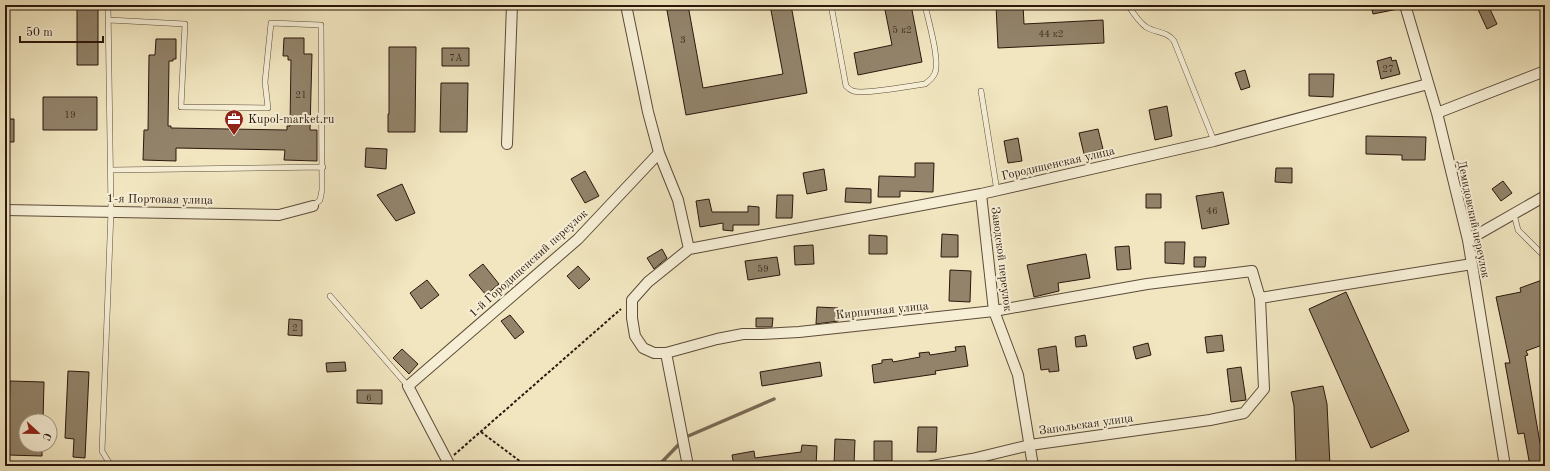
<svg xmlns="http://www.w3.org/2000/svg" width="1550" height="471" font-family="'Old Standard TT',serif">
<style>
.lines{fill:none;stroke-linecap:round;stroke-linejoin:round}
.stream{stroke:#7a6953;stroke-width:3.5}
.building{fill:#92836a;stroke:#2c170c}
.service-casing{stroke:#5d4b39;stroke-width:6}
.minor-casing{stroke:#5d4b39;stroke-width:12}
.path{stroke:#2c170c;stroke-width:2;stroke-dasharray:3 2;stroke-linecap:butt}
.service{stroke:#f6efd6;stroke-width:5}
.minor{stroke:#f6efd6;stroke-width:10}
.labels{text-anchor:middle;stroke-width:4;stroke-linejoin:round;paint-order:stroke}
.number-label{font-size:10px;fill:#463224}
.poi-label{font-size:12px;fill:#2c170c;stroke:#f6efd6;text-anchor:start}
.street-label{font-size:12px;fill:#2c170c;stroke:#f6efd6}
</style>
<rect width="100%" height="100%" fill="#f1e6c0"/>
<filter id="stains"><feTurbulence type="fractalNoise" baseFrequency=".005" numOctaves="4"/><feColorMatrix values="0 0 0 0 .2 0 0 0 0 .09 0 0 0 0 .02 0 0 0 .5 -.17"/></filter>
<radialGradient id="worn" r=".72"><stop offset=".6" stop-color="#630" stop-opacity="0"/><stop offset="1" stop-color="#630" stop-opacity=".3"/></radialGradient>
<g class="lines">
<path class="stream" d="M658,466L686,437L774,399"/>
</g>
<path class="building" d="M77,5H98V65H77Z
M666,5H688L703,88L783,74L770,5H791L807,93L686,115Z
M884,5H911L922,62L858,75L854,53L892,45Z
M996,5H1023L1024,24L1103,20L1104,43L998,48Z
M1371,5H1397L1398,9L1373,14Z
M1476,5H1488L1497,24L1487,29Z
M284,38H304V54H312L310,130H317V161L284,160L285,150L176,148V161L143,160L144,130H148L149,55H155L156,39H176V59H173V61H169L168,126H171V128L287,130V126H290L291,60H288V56H283Z
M389,47H416L415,132H388V114H389Z
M442,48H469V66H442Z
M1391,57L1392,61L1396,60L1400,74L1381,79L1377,61Z
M1245,70L1250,87L1241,90L1235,73Z
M1309,74H1334L1333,97L1309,96Z
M441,83H468L467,132H440Z
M43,97H97V130H43Z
M1167,106L1172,136L1155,140L1149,110Z
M5,119H14V142H5Z
M1098,129L1103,149L1084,154L1079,133Z
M1366,136L1426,137L1425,160H1402V155L1366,154Z
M1018,138L1022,161L1008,163L1004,141Z
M366,148L387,149L386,169L365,167Z
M915,163H934L933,192L900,191V197H878L879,176L915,177Z
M1276,168H1292V183L1275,182Z
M824,169L827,190L807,194L803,173Z
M585,171L599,196L585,203L571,179Z
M1503,181L1512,193L1501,201L1492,189Z
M402,184L415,213L396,221L377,195Z
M846,188L871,189V203L845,202Z
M1223,192L1229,224L1202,229L1196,196Z
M1146,194H1161V208H1146Z
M777,195H793L792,218H776Z
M709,199L712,212H748V206L759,207V225H733V231L723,230V223L700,227L696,201Z
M942,234L958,235V257H941Z
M869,235L887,236V254H869Z
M1165,242H1185L1184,264L1165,263Z
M813,245L814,264L795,265L794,246Z
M1129,246L1131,269L1117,270L1115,247Z
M662,249L667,258L654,269L647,258Z
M1086,254L1090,278L1058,283L1059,291L1034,297L1027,265Z
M777,257L780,275L748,280L745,261Z
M1194,257H1206L1205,267H1194Z
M483,264L499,284L486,295L469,275Z
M578,266L590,279L579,289L567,276Z
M950,270L971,271L970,302L949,301Z
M427,280L439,295L421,309L410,293Z
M1542,280L1545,290V344L1526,351L1528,355L1525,356L1540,443L1545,442V466H1530L1524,433L1518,434L1505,363H1510L1496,297L1521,292L1520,288Z
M1346,292L1409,431L1371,448L1309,309Z
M817,307L838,308V321L816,324Z
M510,315L524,332L515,339L501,321Z
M756,318H773L772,327H756Z
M289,319L302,320V336L288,335Z
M1085,335L1087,346L1076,347L1075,337Z
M1222,335L1224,351L1207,353L1205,337Z
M1148,343L1151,355L1136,359L1133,347Z
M965,346L968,366L935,371L936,374L874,383L872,365L882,363V360L892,359L893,362L920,357L919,353L929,352L930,355L956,351L955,347Z
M1056,346L1059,371L1049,372V369L1041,370L1038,349Z
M402,349L418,364L409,374L393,358Z
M345,362L346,371L327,372L326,363Z
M820,362L822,376L762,386L760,372Z
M1241,367L1246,400L1231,402L1227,369Z
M68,371L89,372L85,458L73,457L74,439L65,438Z
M10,381L44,382L43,421H26V445H42V456L8,455Z
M1323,386L1327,404L1330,466H1296L1294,406L1291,392Z
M357,390H382V404L357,403Z
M918,427H937L936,452H917Z
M835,439L855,440L854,465H834Z
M874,441H892V461H874Z
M802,445L817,446L816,466H734L732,455L754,451L755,458L801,452Z"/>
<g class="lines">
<defs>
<path id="service" d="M108,5L111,211L102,451L111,466
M831,5L846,86C848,88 850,90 853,91C865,95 910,86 925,84C929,81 933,78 935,73C940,59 928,20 925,5
M1128,5C1133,13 1138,21 1146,27C1156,33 1167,31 1174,41L1214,141
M109,20L185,24L181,107L268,108L265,82L271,23L321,25L322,190L320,200L313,206
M981,91L997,191
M111,170L323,167
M1514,214L1518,230L1545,257
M330,296L408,386"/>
<path id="minor" d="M626,5L648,112L659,153L678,200L689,249
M1405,5L1437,113L1468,240L1505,466
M1428,84L1214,141L981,194L689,249L648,282L632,300V318L635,336L643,348L654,353H666L717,339L743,334H762L799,332L994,311L1147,284L1252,271L1260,298L1472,264
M1437,113L1545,71
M507,144L512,5
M981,194L994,311L1018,375L1033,466
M5,210L279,215L313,206
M1468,240L1545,196
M666,353L688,466
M450,466L408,386L578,239L659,153
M932,466L972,459L1030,445L1210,420L1244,413L1264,389L1260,298"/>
</defs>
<use href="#service" class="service-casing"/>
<use href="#minor" class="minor-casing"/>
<path class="path" d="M481,432L521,462L528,466
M454,455L621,309"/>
<use href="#service" class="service"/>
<use href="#minor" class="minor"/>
</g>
<defs>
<symbol id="office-pin" viewBox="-11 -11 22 30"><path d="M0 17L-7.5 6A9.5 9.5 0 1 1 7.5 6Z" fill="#8f2418" stroke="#f6efd6"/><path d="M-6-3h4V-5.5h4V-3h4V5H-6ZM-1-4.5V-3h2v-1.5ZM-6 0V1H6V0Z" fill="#fff"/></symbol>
</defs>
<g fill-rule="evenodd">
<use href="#office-pin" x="223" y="108" width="22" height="30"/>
</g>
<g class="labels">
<g class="number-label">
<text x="902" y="33">5 к2</text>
<text x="1051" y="37">44 к2</text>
<text x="683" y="43">3</text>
<text x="456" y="61">7А</text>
<text x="1388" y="72">27</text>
<text x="301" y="98">21</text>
<text x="70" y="118">19</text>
<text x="1212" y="214">46</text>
<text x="763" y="272">59</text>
<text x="295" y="331">2</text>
<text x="369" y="401">6</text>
</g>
<g class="poi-label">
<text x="248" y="123">Kupol-market.ru</text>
</g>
<g class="street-label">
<text transform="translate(1058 163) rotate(-13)" y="4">Городищенская улица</text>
<text transform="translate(160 199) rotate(1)" y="4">1-я Портовая улица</text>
<text transform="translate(1474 219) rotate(78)" y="4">Демидовский переулок</text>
<text transform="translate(1002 259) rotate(83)" y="4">Заводской переулок</text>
<text transform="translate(528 263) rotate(-42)" y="4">1-й Городищенский переулок</text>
<text transform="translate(882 310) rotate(-6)" y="4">Кирпичная улица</text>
<text transform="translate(1086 424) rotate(-8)" y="4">Запольская улица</text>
</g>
</g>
<rect width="1550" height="471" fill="none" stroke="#f1e6c0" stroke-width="20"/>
<rect x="6" y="6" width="1538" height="459" fill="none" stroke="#2c170c" stroke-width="2"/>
<rect x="10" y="10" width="1530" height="451" fill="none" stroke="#2c170c"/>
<g transform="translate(38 433) rotate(112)"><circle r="19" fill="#f6efd6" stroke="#a59985"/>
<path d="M0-3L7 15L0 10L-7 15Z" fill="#8f2418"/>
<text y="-6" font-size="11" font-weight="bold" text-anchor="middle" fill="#2c170c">С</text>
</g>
<path d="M20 36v6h83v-6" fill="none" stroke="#2c170c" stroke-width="2"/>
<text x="26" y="36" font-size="12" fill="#2c170c" stroke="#f6efd6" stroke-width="3" paint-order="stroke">50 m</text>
<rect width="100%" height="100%" filter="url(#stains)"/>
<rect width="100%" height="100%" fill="url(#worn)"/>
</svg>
